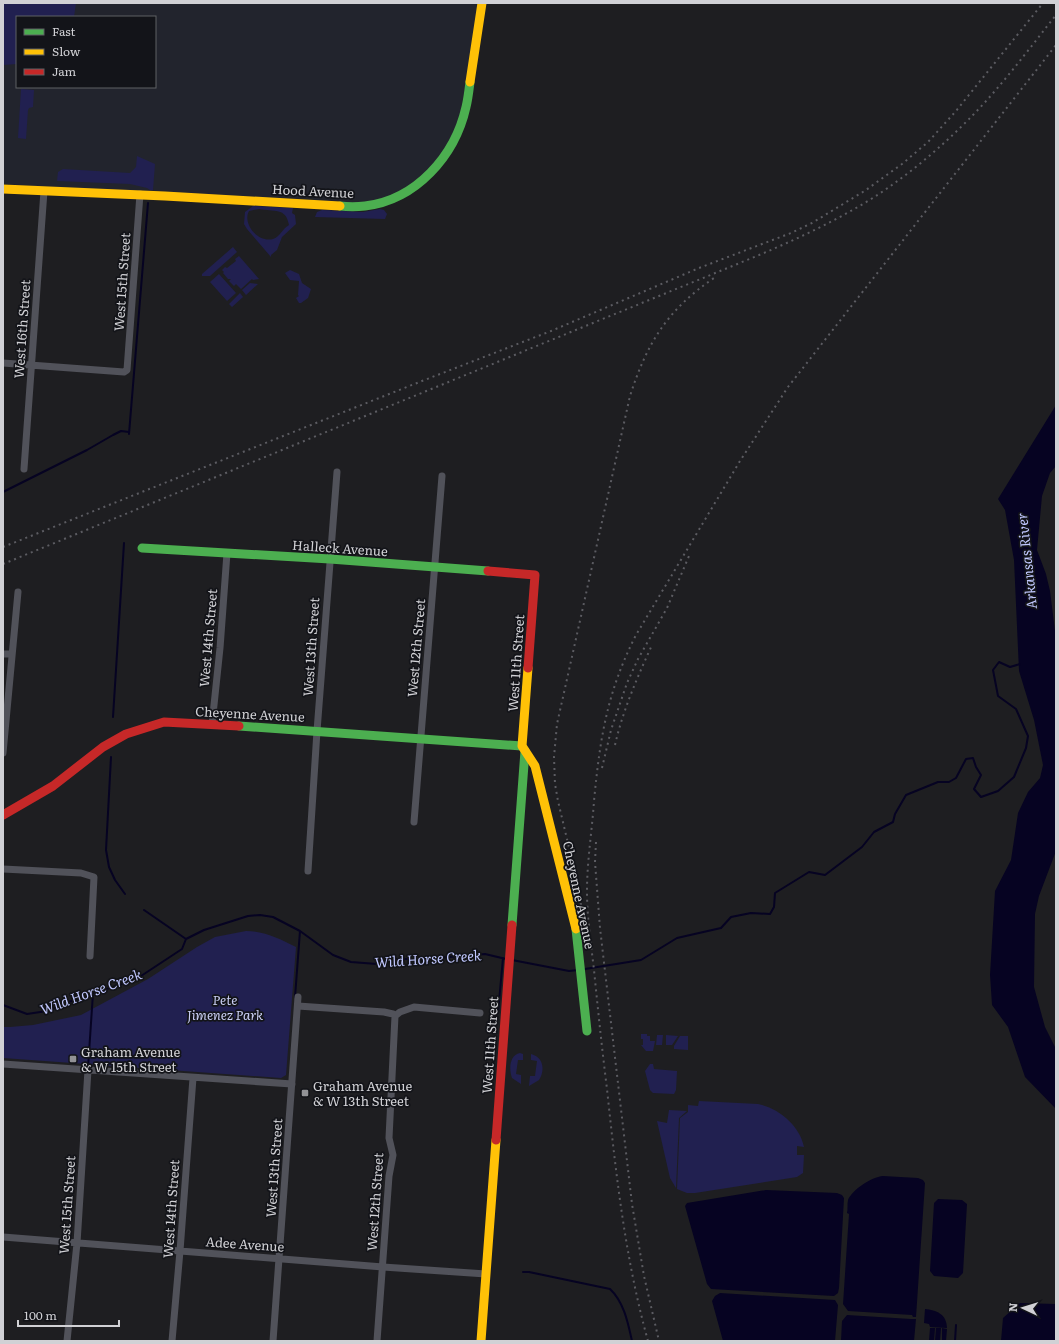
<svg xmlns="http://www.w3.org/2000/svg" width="1059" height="1344" font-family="Literata,serif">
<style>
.built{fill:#22242d;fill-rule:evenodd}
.green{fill:#212050;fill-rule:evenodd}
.water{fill:#060322}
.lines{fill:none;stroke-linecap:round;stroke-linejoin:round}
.stream{stroke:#060322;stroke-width:2}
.street{stroke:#51525a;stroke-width:7}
.fast{stroke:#4caf50;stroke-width:9}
.slow{stroke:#ffc107;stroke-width:9}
.jam{stroke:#c62828;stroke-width:9}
.rail{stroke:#5c5c62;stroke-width:2;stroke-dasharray:2 4;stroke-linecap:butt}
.poi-dot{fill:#929296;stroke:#131419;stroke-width:1.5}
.labels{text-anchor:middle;stroke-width:3.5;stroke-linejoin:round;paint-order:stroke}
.street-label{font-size:13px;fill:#d1d1d5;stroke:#131419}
.park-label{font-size:13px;font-style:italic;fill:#cacff4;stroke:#131419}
.poi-label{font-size:13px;fill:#d1d1d5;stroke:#131419;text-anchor:start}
.water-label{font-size:14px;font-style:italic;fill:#c1c8ff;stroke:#131419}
</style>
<rect width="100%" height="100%" fill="#1e1e21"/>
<path class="built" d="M3,3H481L456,136L420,182L362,207L3,184ZM17,17H155V87H17Z"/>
<path class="green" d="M3,3H76L74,17H17V64L3,65Z
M21,89L34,90L33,107L29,108L28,110L26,139L18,138Z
M137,156L155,164L153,190H150L147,188L130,184L57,181L58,172L63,169L130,173L136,167Z
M253,206L293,208L292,213L295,215L296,224L282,237L277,250L271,255V257L247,229L244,224L245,212ZM259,209C274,212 286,207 289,225C282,229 280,237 273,239C258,243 242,224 249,211Z
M380,209L384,210L387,214L385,219L315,217L317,212L322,210L363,212Z
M233,247L237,252L210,276H202V274Z
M239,256L259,279L253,280L252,279L241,289L236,284L234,286L229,281L231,279H228L223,273L224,272L222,270L225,267L227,268L236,261L235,259Z
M290,270L299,274L302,283L311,289L308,298L301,303H299L296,298L299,296L298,295L299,281L290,280L285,273Z
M219,274L236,293L227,301L210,282Z
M250,283L258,284L246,295L242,290Z
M240,293L243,297L232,307L229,304Z
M246,931C265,931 280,939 296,947L286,1075L281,1078L3,1058V1027H10L33,1025L81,1015L148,979L197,947L215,937Z
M641,1034H647V1036H650V1041H655L653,1051H646L641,1045H643V1039H641Z
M657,1035H663L662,1045H656Z
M666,1035L678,1036L672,1045H666Z
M680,1036H688V1050L674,1049V1046Z
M520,1053L523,1054V1060H518L516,1074L521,1075V1084L512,1078C509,1070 509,1055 520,1053Z
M531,1054C544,1057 545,1071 539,1080L529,1086L530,1076H535L537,1061L531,1060Z
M650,1064H653L654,1069L677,1071L676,1090L674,1094L653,1093L650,1090L645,1071Z
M699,1101L758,1104C779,1108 800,1126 804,1147L797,1146V1155H804L803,1173L797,1177L695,1193H687L677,1189L680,1118L688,1112V1105L698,1106Z
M669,1110L687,1111L679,1118L676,1188L670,1178L657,1121L667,1123Z"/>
<path class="water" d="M1056,405V466L1050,473L1042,496L1037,550L1046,574L1050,591L1056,639V851L1039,896L1035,914L1034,987L1045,1027L1056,1049V1109L1025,1077L1008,1027L992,1005L990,975L995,891L1011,860L1018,813L1028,792L1040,778L1043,765L1034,720L1019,671L1014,560L1005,510L998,499Z
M883,1176L918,1178L923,1180L925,1183L916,1317H913L912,1315L848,1311L843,1304L849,1214L847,1213C848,1209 847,1204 848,1200C852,1190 871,1177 883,1176Z
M766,1190L837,1193L842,1195L844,1198L839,1288L838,1293L834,1296L711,1289L707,1284L685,1206L687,1203Z
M938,1199L962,1200L967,1204L963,1273L958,1278L934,1276L930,1271L934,1203Z
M720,1293L835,1300L838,1305L835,1341H723L712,1301L715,1296Z
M1020,1303L1056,1304V1341H1001L1003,1318Z
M925,1309C936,1310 947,1314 947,1328L930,1327L929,1324L924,1323Z
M847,1315L911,1319H916L914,1341H841L842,1321Z
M930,1328H935L934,1341H929Z
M936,1328H941L940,1341H935Z
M942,1328L947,1329L946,1341H942Z"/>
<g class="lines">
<path class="stream" d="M129,434L148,203
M3,492L87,450L113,435L121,431L129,432
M113,717L124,543
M111,757L106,850L109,867L115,880L125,894
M144,910L186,939
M512,960L569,971L578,970
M585,969L641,960L677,938L721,928L731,917L751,913L770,914L774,907L775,893L809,872L825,875L862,847L874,832L893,822L895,814L906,795L938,782H949L956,778L966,759L973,758L976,767L981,775L974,789L981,797L998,791L1014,777L1026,748L1028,736L1016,709L998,696L993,670L999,662L1010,667L1020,664
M295,997L300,931
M3,1005L27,1014L47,1011L81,997L116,986L141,976L182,949L186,939L204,930L248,916L260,915L273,917L300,931L333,955L351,962L377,964L393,959H425L485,954L506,959
M498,1013L503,958
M88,1068L93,993
M523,1272H529L610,1289C624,1302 628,1323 632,1341
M955,1341L956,1325"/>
<path class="street" d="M3,363L124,372L127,370L140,194
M24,469L44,191
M3,654H12
M212,724L220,648L227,553
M3,753L18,592
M414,822L442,476
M3,869L81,873L94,877L90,956
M308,871L317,731L337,472
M298,1006L384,1012L393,1014L395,1016
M395,1016L400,1012L414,1007L480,1013
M3,1064L292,1084
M3,1237L383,1267L486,1274
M67,1341L77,1243L88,1070
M172,1341L180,1251L193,1078
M273,1341L298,997
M377,1341L389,1176L393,1155L389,1138L395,1016"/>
<path class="fast" d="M340,206C348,207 357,207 365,206C416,200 455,156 466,107C468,99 469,90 470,82
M142,548L330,559L488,571
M239,726L522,746
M512,925L525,751
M576,929L587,1031"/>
<path class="slow" d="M470,82L482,3
M3,189L165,196L340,206
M528,668L522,746L535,766L576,929
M481,1341L496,1140"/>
<path class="jam" d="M488,571L535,575L528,668
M3,815L53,786L103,747L126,734L164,722L239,726
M496,1140L512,925"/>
<path class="rail" d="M3,547L422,381L551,331L699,268L791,233L812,223L866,190L902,164L928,142L956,111L1043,3
M3,564L752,258C788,243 823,227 856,208C897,185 940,149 973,115C1003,84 1029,49 1056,15
M615,745C623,710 637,678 652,645
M602,768L611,730L627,683L638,659L667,608L689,556
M596,842L595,862L600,928L632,1204L644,1276L659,1341
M584,929L579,890L558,801L555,784L554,757L557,724L630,396C647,343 667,310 714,278
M648,1341C625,1258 616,1174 607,1089C602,1049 598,1010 594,970C591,944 587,918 587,891C587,861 592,831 594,801C600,738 607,692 636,635L740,461L788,387L1056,45"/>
</g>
<g class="poi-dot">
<rect x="69" y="1055" width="8" height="8" rx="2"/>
<rect x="301" y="1089" width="8" height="8" rx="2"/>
</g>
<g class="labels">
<g class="street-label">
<text transform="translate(313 191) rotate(3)" y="5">Hood Avenue</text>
<text transform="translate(122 282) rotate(-86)" y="5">West 15th Street</text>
<text transform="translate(22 329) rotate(-86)" y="5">West 16th Street</text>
<text transform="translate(340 548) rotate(4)" y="5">Halleck Avenue</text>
<text transform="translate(208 638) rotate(-85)" y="5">West 14th Street</text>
<text transform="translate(311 647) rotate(-86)" y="5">West 13th Street</text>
<text transform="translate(416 648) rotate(-85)" y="5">West 12th Street</text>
<text transform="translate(516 663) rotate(-86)" y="5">West 11th Street</text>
<text transform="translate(250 714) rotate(3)" y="5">Cheyenne Avenue</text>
<text transform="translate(579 895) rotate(78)" y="5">Cheyenne Avenue</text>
<text transform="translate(490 1045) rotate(-86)" y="5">West 11th Street</text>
<text transform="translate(274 1168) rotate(-86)" y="5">West 13th Street</text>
<text transform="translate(375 1202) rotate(-86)" y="5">West 12th Street</text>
<text transform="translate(67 1205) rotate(-86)" y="5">West 15th Street</text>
<text transform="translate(171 1209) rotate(-86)" y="5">West 14th Street</text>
<text transform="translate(245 1244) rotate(4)" y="5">Adee Avenue</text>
</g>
<g class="park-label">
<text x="225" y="1005">Pete<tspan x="225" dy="15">Jimenez Park</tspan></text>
</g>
<g class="poi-label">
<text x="81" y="1057">Graham Avenue<tspan x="81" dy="15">&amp; W 15th Street</tspan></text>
<text x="313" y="1091">Graham Avenue<tspan x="313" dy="15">&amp; W 13th Street</tspan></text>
</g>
<g class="water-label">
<text transform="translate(1027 561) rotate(-96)" y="5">Arkansas River</text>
<text transform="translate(428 959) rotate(-4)" y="5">Wild Horse Creek</text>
<text transform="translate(91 992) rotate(-20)" y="5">Wild Horse Creek</text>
</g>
</g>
<rect width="1059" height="1344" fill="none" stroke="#d1d1d5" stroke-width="8"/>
<rect x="16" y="16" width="140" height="72" fill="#131419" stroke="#5f6064"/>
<rect x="24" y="29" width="20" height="6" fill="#4caf50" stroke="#5f6064"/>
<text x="52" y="36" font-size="12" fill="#d1d1d5">Fast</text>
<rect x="24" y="49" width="20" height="6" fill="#ffc107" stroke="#5f6064"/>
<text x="52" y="56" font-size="12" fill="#d1d1d5">Slow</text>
<rect x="24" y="69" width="20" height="6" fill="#c62828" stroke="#5f6064"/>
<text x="52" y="76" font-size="12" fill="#d1d1d5">Jam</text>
<g transform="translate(1023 1308) rotate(274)" stroke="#131419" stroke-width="3" paint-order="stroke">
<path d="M0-3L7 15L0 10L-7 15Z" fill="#d1d1d5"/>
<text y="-6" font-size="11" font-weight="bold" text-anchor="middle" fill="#d1d1d5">N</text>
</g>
<path d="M18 1320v6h101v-6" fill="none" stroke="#d1d1d5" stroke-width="2"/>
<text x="24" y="1320" font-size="12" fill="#d1d1d5" stroke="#131419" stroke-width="3" paint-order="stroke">100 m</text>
</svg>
